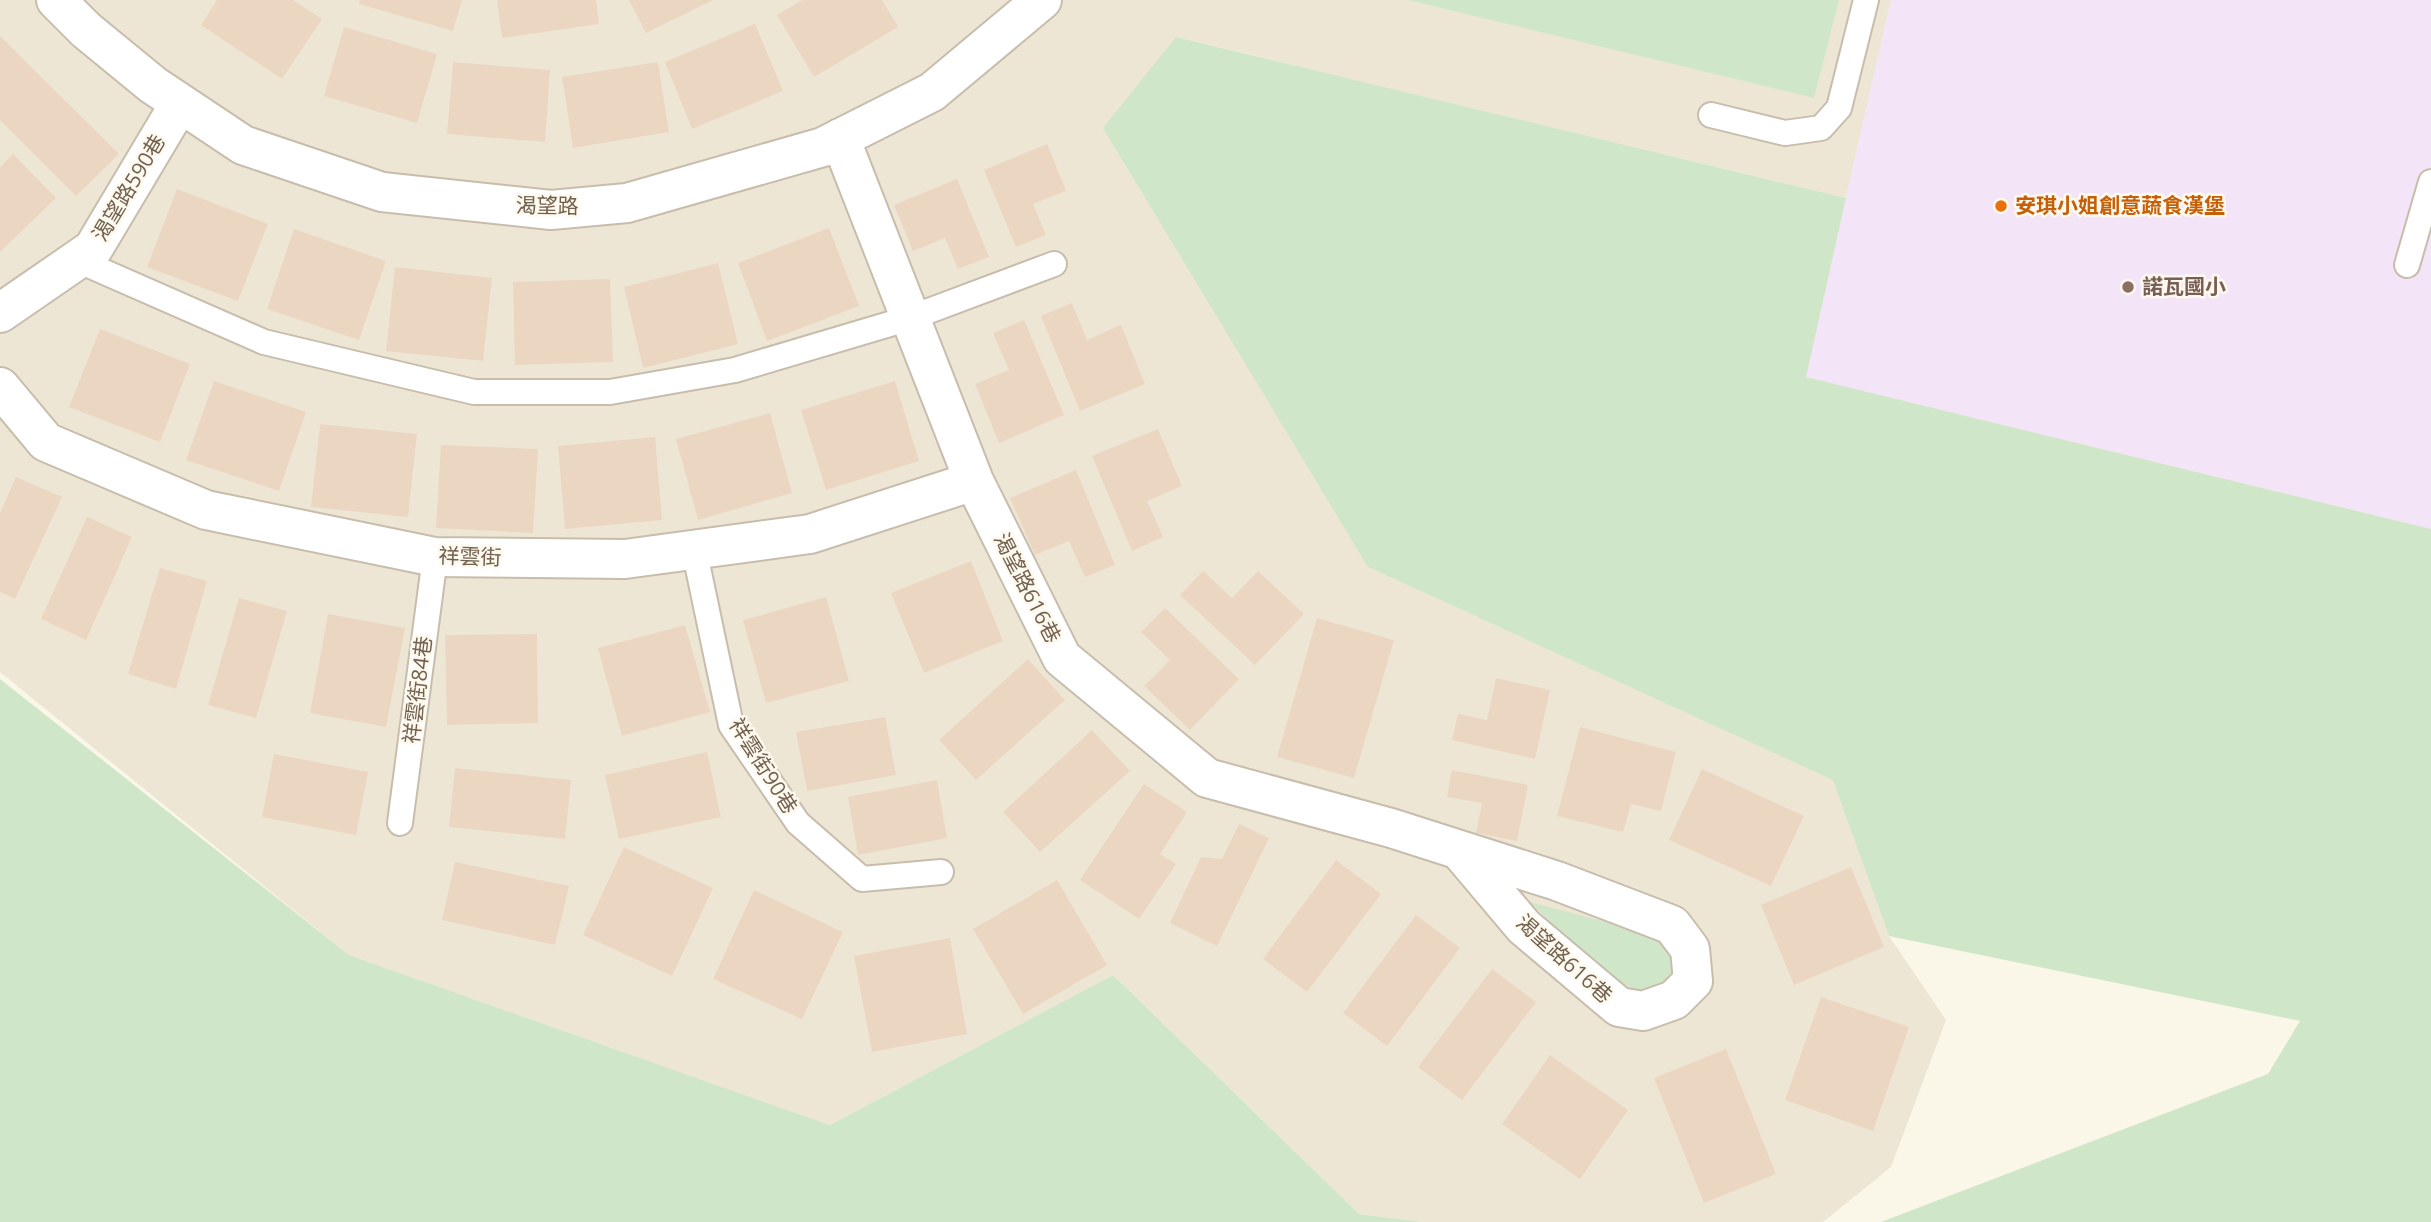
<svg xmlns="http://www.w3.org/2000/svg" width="2431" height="1222" font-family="'Open Sans','Noto Sans TC',sans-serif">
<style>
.residential{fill:#eee6d5}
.education{fill:#f3e5f7}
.green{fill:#d0e6c8}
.building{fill:#ebd7c1}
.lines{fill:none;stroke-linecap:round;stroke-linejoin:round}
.service-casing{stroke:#c8bdad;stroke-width:28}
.minor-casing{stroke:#c8bdad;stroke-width:42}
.service{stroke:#fff;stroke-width:24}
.minor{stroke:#fff;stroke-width:38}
.food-dot{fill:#e8710a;stroke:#fdf9ee;stroke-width:2.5}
.education-dot{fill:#8d6e63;stroke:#fdf9ee;stroke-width:2.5}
.labels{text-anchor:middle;stroke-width:5;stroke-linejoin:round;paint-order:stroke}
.street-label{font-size:21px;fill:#72604f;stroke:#fdf9ee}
.food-label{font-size:21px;font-weight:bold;fill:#c56008;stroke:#fdf9ee;text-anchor:start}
.education-label{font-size:21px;font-weight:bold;fill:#785e54;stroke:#fdf9ee;text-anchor:start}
</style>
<rect width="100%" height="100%" fill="#faf6e8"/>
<path class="residential" d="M0,0H1891L1846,198L1177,37L1368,567L1834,780L1889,936L1946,1020L1891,1167L1823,1222H1423L1359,1214L1113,975L830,1125L349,955L0,672Z"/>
<path class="education" d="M1891,0H2431V529L1805,377Z"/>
<path class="green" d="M1408,0H1839L1814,98Z
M1176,37L1846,198L1806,377L2431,529V1222H1881L2268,1074L2300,1021L1889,936L1833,780L1368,567L1103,128Z
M0,679L349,955L830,1125L1113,975L1359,1214L1423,1222H0Z
M1530,902L1659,936L1677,965L1666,987L1641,992L1606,976Z"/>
<path class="building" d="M217,0H293L322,19L282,79L201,25Z
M360,0H462L453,31L359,4Z
M497,0H596L599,24L502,38Z
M629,0H713L646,33Z
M802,0H882L898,27L814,77L777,15Z
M755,24L783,91L692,129L665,62Z
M344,27L437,54L417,123L324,96Z
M0,36L119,154L76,196L0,120Z
M453,62L550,70L545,142L447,134Z
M658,62L669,132L573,148L562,77Z
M1047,144L1066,191L1033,204L1046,235L1016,247L984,170Z
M13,154L56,198L0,252V167Z
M957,179L989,257L958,269L945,238L913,251L894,205Z
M177,189L268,224L238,301L147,267Z
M829,228L859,306L767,341L738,263Z
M294,229L386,261L359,340L267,309Z
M718,263L738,344L643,368L624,287Z
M395,267L492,278L483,361L386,351Z
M610,279L613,362L515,365L513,282Z
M1072,303L1087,340L1121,325L1145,384L1080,411L1041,316Z
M1024,320L1064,415L999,443L975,384L1009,370L993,333Z
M100,329L190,364L160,442L69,407Z
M214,381L306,412L279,491L186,460Z
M895,381L919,461L826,490L801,410Z
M770,413L792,493L698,520L676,439Z
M320,424L417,434L408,517L311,507Z
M1158,429L1182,486L1147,501L1163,537L1132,551L1092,456Z
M655,437L662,520L565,529L558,446Z
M441,445L538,449L533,533L436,528Z
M1076,470L1115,565L1085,577L1069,541L1035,555L1010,498Z
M16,477L62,497L15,599L0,592V513Z
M87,517L132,537L86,640L41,619Z
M971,561L1003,641L924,673L891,593Z
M160,568L207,581L176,689L128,674Z
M1203,571L1232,598L1258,571L1304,614L1255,665L1180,595Z
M826,597L849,681L766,703L743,620Z
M239,598L287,611L256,718L208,705Z
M1165,608L1239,679L1190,730L1144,686L1170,660L1141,632Z
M328,614L405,628L386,727L310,713Z
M1317,618L1394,640L1354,778L1277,757Z
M685,625L710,712L622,736L598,648Z
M537,634L538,723L447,725L445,635Z
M1028,659L1065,700L976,780L939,740Z
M1496,678L1550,690L1535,759L1452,740L1458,714L1487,720Z
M885,717L896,775L807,791L796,732Z
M1580,727L1676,752L1661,811L1631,804L1623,832L1557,816Z
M1092,730L1130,771L1040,852L1003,812Z
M707,752L721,817L619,839L605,775Z
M274,754L368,772L356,835L262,817Z
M455,768L571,780L565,839L449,827Z
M1702,769L1804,816L1771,886L1669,840Z
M1452,770L1528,785L1517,841L1476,833L1482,803L1447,797Z
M937,780L947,838L858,855L848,797Z
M1144,784L1187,812L1160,854L1176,864L1139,919L1080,880Z
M1239,824L1269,838L1217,946L1170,923L1201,857L1222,859Z
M624,847L713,888L672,976L583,935Z
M1336,860L1381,894L1307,992L1263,959Z
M455,862L569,886L555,945L442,920Z
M1851,867L1884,947L1794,985L1761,905Z
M1057,880L1107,965L1023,1014L973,929Z
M754,890L843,932L802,1019L713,979Z
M1416,915L1460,948L1387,1046L1343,1013Z
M950,938L967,1034L872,1052L854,956Z
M1492,969L1536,1002L1462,1100L1418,1067Z
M1821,997L1909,1027L1873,1131L1785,1100Z
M1726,1049L1776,1174L1704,1203L1654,1078Z
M1550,1055L1628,1110L1580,1179L1502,1124Z"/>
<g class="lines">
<defs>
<path id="service" d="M1711,115L1785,133L1821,128L1839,108L1866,0
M77,260L264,342L474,392H610L735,370L910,318L1054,264
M2407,265L2431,182
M694,549L731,725L798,823L862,879L941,872
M400,823L435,557"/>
<path id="minor" d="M56,0L86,30L153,85L243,145L382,192L551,210L627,203L823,147L932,92L1042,0
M840,138L974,481L1062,658L1207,778L1391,828L1557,881L1672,925L1690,949L1693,981L1674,1000L1643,1011L1619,1007L1524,927L1459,850
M0,313L93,249L180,103
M0,387L46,442L206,510L435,557L625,559L810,534L974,481"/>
</defs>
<use href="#service" class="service-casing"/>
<use href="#minor" class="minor-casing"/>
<use href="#service" class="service"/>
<use href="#minor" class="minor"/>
</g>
<circle class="food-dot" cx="2001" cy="206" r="7"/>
<circle class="education-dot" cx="2128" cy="287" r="7"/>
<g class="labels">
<g class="street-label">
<text transform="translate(129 188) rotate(-59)" y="7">渴望路590巷</text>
<text transform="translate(547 206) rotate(1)" y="7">渴望路</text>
<text transform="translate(470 557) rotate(2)" y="7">祥雲街</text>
<text transform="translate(1027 588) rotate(63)" y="7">渴望路616巷</text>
<text transform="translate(418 690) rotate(-83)" y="7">祥雲街84巷</text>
<text transform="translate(763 766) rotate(58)" y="7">祥雲街90巷</text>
<text transform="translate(1564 959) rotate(42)" y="7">渴望路616巷</text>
</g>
<g class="food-label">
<text x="2015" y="213">安琪小姐創意蔬食漢堡</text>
</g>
<g class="education-label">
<text x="2142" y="294">諾瓦國小</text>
</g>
</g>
</svg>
